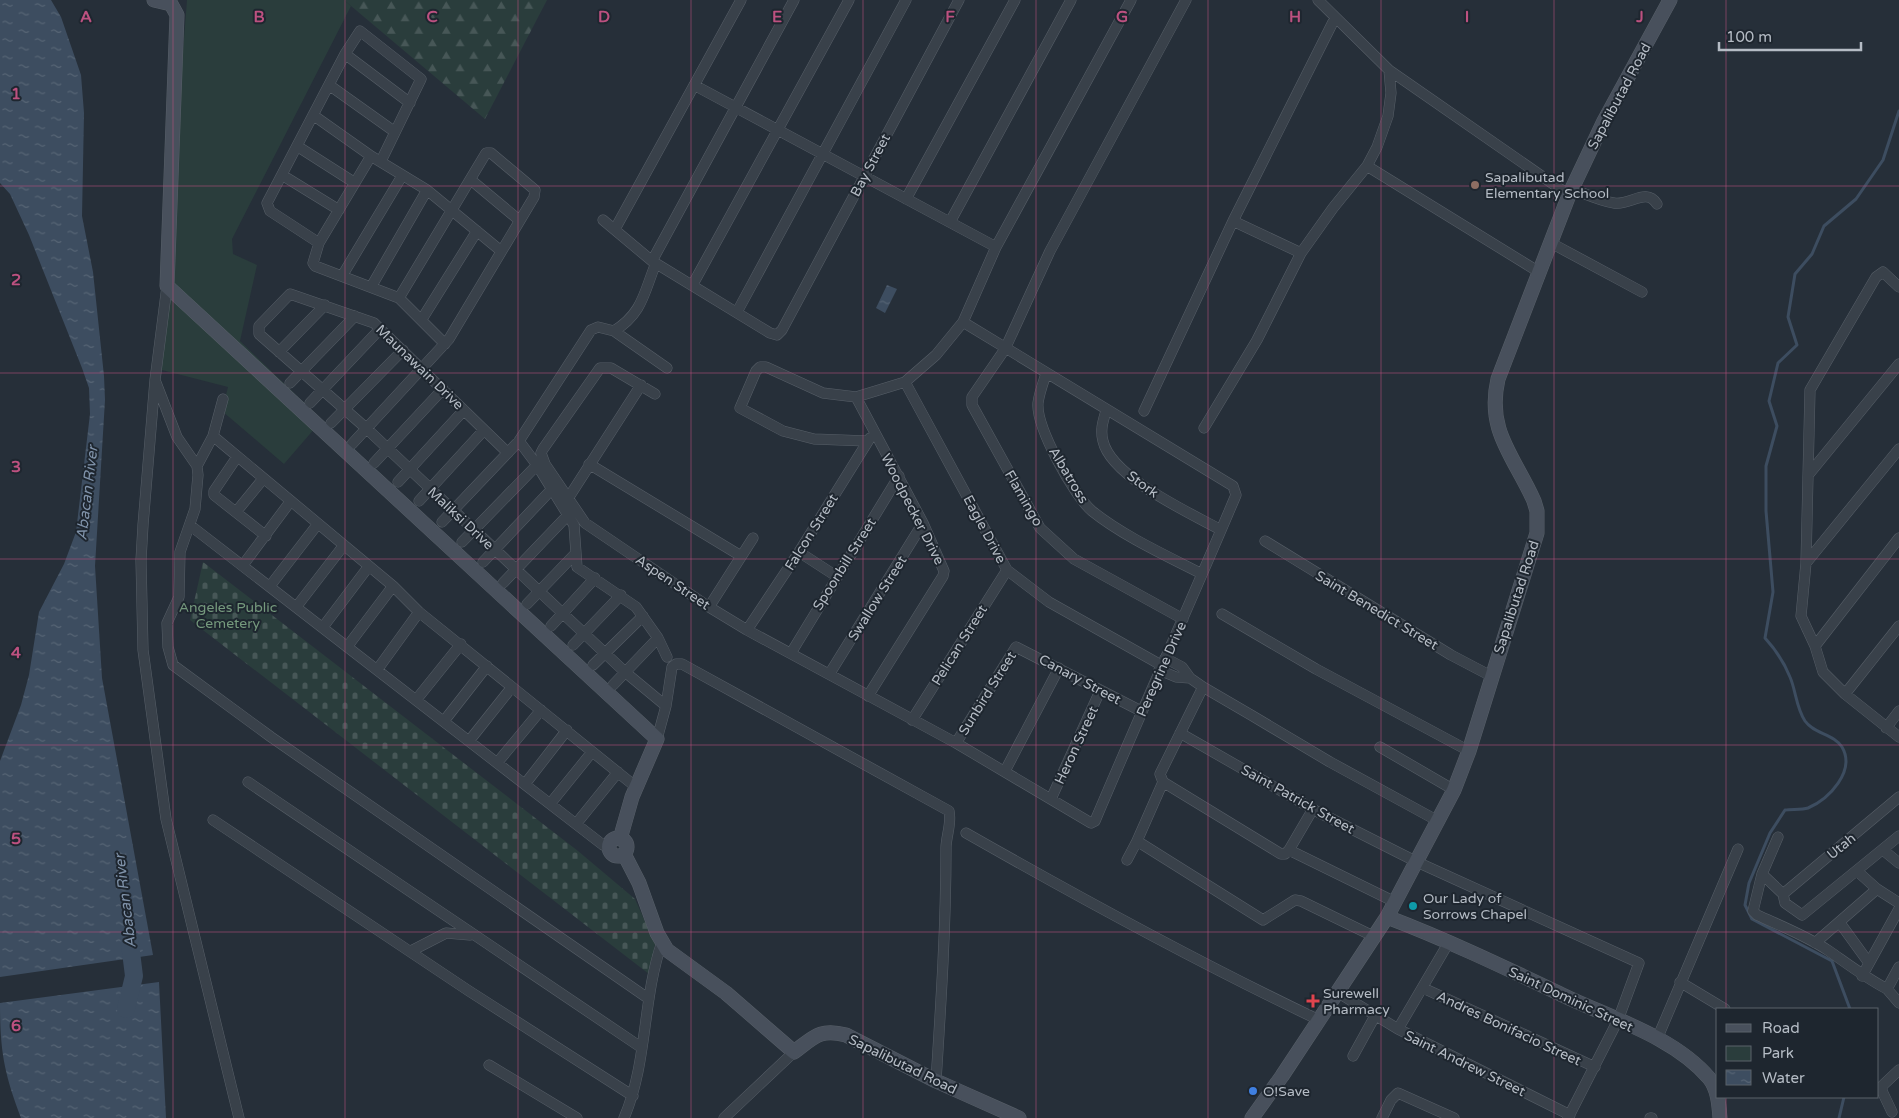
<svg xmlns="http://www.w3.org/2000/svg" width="1899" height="1118" font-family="'Varela Round',sans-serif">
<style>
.green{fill:#2a3d3c}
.forest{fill:url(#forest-firs)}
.cemetery{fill:url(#cemetery-stones)}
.water{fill:url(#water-ripples)}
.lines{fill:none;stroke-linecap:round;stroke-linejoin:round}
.stream{stroke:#3d4d60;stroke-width:3}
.river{stroke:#3d4d60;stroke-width:18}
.street-casing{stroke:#575f68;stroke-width:11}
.secondary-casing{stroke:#575f68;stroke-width:15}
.street{stroke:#39414a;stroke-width:10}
.secondary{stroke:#48505c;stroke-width:14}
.grid{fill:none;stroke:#bd5180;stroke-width:1;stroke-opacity:0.55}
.education-dot{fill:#8d6e63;stroke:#1e262f;stroke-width:2}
.culture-dot{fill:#0f9aa8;stroke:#1e262f;stroke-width:2}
.health-dot{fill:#e0444e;stroke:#1e262f;stroke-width:2}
.shop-dot{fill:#3f7fe0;stroke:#1e262f;stroke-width:2}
.labels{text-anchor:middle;stroke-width:4;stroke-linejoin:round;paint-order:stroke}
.street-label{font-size:14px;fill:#b5bcc5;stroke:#1e262f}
.poi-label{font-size:14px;fill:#b5bcc5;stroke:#1e262f;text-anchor:start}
.park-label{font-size:14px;fill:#75997d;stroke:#1e262f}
.water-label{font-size:15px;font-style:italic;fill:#8093aa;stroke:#1e262f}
.grid-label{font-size:16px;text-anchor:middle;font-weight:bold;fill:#bd5180;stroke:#1e262f;stroke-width:4;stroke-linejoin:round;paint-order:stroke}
</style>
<defs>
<pattern id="forest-firs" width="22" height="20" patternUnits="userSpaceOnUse" patternTransform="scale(1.25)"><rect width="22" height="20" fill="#2a3d3c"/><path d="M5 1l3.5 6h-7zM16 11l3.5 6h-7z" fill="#475757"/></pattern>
<pattern id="cemetery-stones" width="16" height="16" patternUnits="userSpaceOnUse" patternTransform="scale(1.25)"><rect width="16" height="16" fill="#2a3d3c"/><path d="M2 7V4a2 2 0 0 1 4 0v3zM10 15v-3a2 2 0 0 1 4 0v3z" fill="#475757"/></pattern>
<pattern id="water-ripples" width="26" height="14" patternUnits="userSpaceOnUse" patternTransform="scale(1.25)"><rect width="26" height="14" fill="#3d4d60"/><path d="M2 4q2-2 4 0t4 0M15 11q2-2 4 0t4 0" fill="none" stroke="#576575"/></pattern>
</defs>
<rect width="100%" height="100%" fill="#262f39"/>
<path class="green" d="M187,0H344L351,6L232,239L233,254L257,265L240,341L322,420L284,464L222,411L228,387L158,369Z"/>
<path class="forest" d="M344,0H547L485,119Z"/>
<path class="cemetery" d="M203,562L578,851L635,899L655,944L649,974L190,620Z"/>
<path class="water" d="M0,0H51L61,17L81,75L84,113L82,216L93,272L104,376L105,400L95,566L102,678L153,955L0,977V761L21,705L29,675L39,612L64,564L76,532L90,414L89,388L82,368L29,235L10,194L0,183Z
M887,285L897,289L885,313L876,308Z
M159,982L166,1118H21C4,1073 0,1051 0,1003Z"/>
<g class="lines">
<path class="stream" d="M1850,1009L1832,961L1752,919L1745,905L1749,883L1770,833L1785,810C1792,809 1802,810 1808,808C1829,799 1856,771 1842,747C1834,734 1814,734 1805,721C1796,707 1796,691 1790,677C1784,662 1775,649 1765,638L1773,592L1766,511V466L1777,426L1769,401L1778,363L1797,345L1788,317L1795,274L1812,254L1824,226L1856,199L1883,160L1899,111
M1839,1118L1844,1097"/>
<path class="river" d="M126,1009L134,976L129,936"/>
<defs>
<path id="street" d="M1318,0L1389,70L1569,195
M345,54L410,103
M329,85L395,132
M694,85L996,247
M313,115L371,156L427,190L501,251
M297,146L355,183
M371,156L319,243L313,263L315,266L399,298L445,344
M1367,166L1539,272
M282,175L339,210
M471,180L519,220
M1572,189C1586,194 1600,201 1614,203C1630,206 1646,187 1657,204
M906,199L1015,0
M603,220L652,261L770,333L777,335L782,330L959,0
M1233,221L1301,253
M950,222L1071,0
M615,229L741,0
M319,243L270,211L267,203L345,54L360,31L421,79L381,161
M1551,243L1642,292
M652,261L794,0
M342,276L402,176
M693,284L849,0
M167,286L155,380L143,525L141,560L143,650L166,819L239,1118
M371,287L427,190
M1899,287L1883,272L1876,277L1810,390L1806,563L1801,616L1815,646L1823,672L1845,694L1899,737
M737,312L906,0
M422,319L477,231
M614,331L667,368
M279,352L325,305
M1046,374C1043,383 1039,394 1038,403C1036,427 1074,496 1092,511C1123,536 1167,556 1202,574
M155,380L177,437L197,466L198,475L195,509L180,552L179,597L167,623L168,647L173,665L271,737L649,999
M905,382L1007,570L1049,602L1161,665
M290,383L355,316
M655,394L611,368H600L543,449L541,453L545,464L585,523L709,607L747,630L956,743L1091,823L1095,821C1141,712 1190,604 1236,495L1233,486L963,322
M856,397L923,523L944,571L943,576L868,696
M310,403L380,329
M1106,411C1103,421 1100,430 1103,441C1111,477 1190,513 1221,530
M1144,411L1233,221L1335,18
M331,423L403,350
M1204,428L1257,340L1301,253L1333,208L1367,166L1377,147L1388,116L1391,93L1389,70
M213,436L393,586L419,612L636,787
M519,441L537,465L574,525L577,567L636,607L658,638L667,657
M867,441L814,439L783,431L740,408L756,371L760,367H766L823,393L856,397L905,382L936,355L963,322L996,247L1131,0
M352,444L449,339L534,197L535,190L491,153H486L399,298
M508,453L374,323L290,294L259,326V334L366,428L625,672L666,706
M237,457L214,491V495L266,536
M374,463L443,389
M589,464L741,556
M197,466L213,436L223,399
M1809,474L1899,364
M398,482L464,410
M569,497L641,385
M419,501L484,430
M236,512L263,479
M442,522L519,441L591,330L598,327L614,331C643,313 644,292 656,263
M191,526L603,845L610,848
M1265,541L1451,655L1491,676
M462,542L537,465
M799,552L836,576
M483,562L552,489
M1806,563L1899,449
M243,565L290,502
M503,583L568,515
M270,586L317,525
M527,604L575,554
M297,606L344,545
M709,607L753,538
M1222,614L1316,669L1469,751
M1183,619L1074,559L1040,528L972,405V397L1005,349L1050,251L1186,0
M551,626L595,578
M323,627L369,566
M747,630L799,552L870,438
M573,645L621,595
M1815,646L1899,538
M347,647L393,586
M791,653L899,476
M1165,658L1182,667L1190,678L1203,687L1251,715L1330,762L1438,821
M593,665L643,616
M377,670L419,612
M1159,670L1176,677L1190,678
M830,673L923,523
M613,685L658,638
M1203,687L1160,774L1163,782L1281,854H1285L1289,850L1313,809
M1845,694L1899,626
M416,700L461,644
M912,720L1007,570
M444,721L487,666
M1886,728L1899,711
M1180,733L1318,812L1417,862L1639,963L1618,1020L1568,1118
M657,739L666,706L672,667L676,664H682L949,811C952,823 946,836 946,848C946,926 941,1003 936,1081
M469,741L512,687
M956,743L1016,647L1141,711
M1380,747L1454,790
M497,763L541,710
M1005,771L1059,668
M248,782L642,1048
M1163,782L1137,841L1263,920L1295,900L1301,901L1375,937
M525,784L567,730
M1051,799L1100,691
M550,804L592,752
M213,820L469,991L633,1096
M576,824L618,772
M966,833C1082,899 1199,963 1319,1020
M1778,837L1762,874L1753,911L1757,915C1781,926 1807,936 1829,951C1849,965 1866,978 1887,989
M1289,850L1395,902
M1883,850L1899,863
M1127,860L1137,841
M1857,871L1877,889L1899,903
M1762,874L1783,894L1785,903L1802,915L1899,836
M1783,894L1899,797
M1840,923L1869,963
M1815,943L1877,889
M411,951L446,933L470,935
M1899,967L1887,989L1899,1003
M1862,976L1899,909
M1680,982L1725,1009
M1423,988L1595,1067
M1337,992L1398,1029L1570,1115
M1398,1029L1449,942
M1657,1039L1738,849
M1353,1056L1375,1016
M489,1065L577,1118
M1892,1112L1882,1091V1086L1899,1070
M624,1118C648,1062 642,1000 662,942
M724,1118L794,1052
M1382,1118L1391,1100L1398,1093L1454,1118
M1650,1118H1652"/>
<path id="secondary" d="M154,0L171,4L177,15L167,286L657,739L632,797L620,839
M609 847a9 9 0 1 1 18 0a9 9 0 1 1-18 0Z
M624,854L639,883L657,933L667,950L726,993L794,1052C814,1037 820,1028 846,1035L936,1081L1019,1118
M1387,917C1450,941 1510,970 1571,999C1617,1020 1676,1039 1709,1078C1718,1089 1719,1105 1720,1118
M1252,1118L1282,1076L1387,917L1454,790L1469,751L1537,533V511L1534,501C1514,456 1486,431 1498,379L1569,195L1604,121L1670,0"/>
</defs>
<use href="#street" class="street-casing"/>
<use href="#secondary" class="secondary-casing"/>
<use href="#street" class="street"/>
<use href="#secondary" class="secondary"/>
</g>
<path class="grid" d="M173,0V1118M345,0V1118M518,0V1118M691,0V1118M863,0V1118M1036,0V1118M1208,0V1118M1381,0V1118M1554,0V1118M1726,0V1009M0,186H1899M0,373H1899M0,559H1899M0,745H1899M0,932H1899M1726,1097V1118"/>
<circle class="education-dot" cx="1475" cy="185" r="5"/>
<circle class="culture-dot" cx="1413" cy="906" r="5"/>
<path class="health-dot" d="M1310.5 993.5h5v5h5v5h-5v5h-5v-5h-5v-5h5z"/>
<circle class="shop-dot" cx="1253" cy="1091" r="5"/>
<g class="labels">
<g class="street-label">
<text transform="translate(1619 96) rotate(-62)" y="5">Sapalibutad Road</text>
<text transform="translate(870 165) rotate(-62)" y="5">Bay Street</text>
<text transform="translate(420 367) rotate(44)" y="5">Maunawain Drive</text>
<text transform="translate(1069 475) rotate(59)" y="5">Albatross</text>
<text transform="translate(1143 484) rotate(36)" y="5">Stork</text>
<text transform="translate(1024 498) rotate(60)" y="5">Flamingo</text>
<text transform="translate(913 509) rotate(63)" y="5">Woodpecker Drive</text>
<text transform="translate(461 518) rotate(43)" y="5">Maliksi Drive</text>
<text transform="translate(985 529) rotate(62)" y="5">Eagle Drive</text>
<text transform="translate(811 532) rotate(-58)" y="5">Falcon Street</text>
<text transform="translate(844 564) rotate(-58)" y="5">Spoonbill Street</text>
<text transform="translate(673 582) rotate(34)" y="5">Aspen Street</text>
<text transform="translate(1516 597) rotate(-72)" y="5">Sapalibutad Road</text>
<text transform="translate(877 598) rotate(-58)" y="5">Swallow Street</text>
<text transform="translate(1377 610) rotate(31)" y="5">Saint Benedict Street</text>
<text transform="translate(959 645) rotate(-58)" y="5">Pelican Street</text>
<text transform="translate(1161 669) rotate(-66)" y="5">Peregrine Drive</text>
<text transform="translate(1080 679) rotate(28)" y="5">Canary Street</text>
<text transform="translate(987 693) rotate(-58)" y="5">Sunbird Street</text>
<text transform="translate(1076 745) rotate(-65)" y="5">Heron Street</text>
<text transform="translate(1298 799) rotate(29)" y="5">Saint Patrick Street</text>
<text transform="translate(1841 846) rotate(-39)" y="5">Utah</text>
<text transform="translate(1571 999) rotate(25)" y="5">Saint Dominic Street</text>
<text transform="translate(1509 1028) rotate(25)" y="5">Andres Bonifacio Street</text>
<text transform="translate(1465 1063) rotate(26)" y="5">Saint Andrew Street</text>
<text transform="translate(903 1064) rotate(26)" y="5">Sapalibutad Road</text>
</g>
<g class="poi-label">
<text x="1485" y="182">Sapalibutad<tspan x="1485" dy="16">Elementary School</tspan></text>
<text x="1423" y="903">Our Lady of<tspan x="1423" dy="16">Sorrows Chapel</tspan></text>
<text x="1323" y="998">Surewell<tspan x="1323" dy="16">Pharmacy</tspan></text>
<text x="1263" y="1096">O!Save</text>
</g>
<g class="park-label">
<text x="228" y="612">Angeles Public<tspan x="228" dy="16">Cemetery</tspan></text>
</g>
<g class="water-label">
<text transform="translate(87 493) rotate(-83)" y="5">Abacan River</text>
<text transform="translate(125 901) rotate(-97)" y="5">Abacan River</text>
</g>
</g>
<g class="grid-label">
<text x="86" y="22">A</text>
<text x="259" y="22">B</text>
<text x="432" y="22">C</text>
<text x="604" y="22">D</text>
<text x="777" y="22">E</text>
<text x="950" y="22">F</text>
<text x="1122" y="22">G</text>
<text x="1295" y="22">H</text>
<text x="1467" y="22">I</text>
<text x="1640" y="22">J</text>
<text x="16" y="99">1</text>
<text x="16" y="285">2</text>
<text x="16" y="472">3</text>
<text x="16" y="658">4</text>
<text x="16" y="844">5</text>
<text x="16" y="1031">6</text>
</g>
<rect x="1716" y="1008" width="162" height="90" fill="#1e262f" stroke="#5a626b"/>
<rect x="1726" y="1024" width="25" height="8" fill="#48505c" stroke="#5a626b"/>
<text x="1762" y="1033" font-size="15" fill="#b5bcc5">Road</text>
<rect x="1726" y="1046" width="25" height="15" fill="#2a3d3c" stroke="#5a626b"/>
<text x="1762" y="1058" font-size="15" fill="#b5bcc5">Park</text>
<rect x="1726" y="1070" width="25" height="15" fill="url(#water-ripples)" stroke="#5a626b"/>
<text x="1762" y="1083" font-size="15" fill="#b5bcc5">Water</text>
<path d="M1719 42v8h142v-8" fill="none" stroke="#b5bcc5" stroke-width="2.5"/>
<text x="1726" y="42" font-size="15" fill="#b5bcc5" stroke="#1e262f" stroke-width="4" paint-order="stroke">100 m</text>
</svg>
